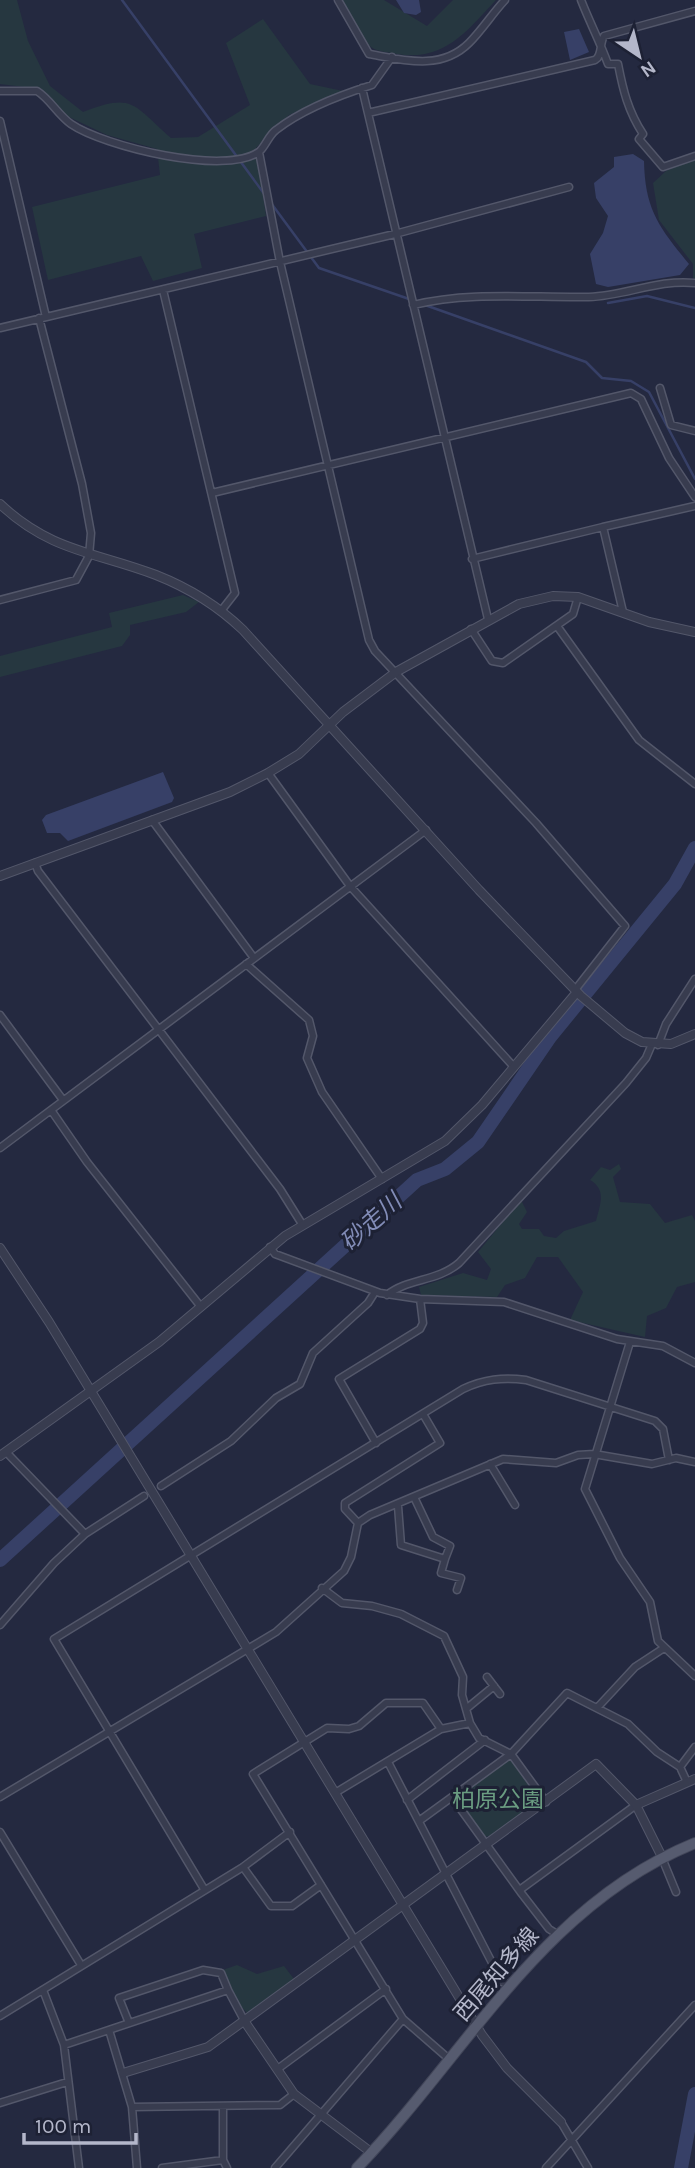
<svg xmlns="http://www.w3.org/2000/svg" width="695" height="2168" font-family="Karla,'Noto Sans JP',sans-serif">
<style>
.green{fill:#263740}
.water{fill:#374067}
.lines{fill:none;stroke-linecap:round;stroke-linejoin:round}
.stream{stroke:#374067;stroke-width:2.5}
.river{stroke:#374067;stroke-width:14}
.minor-casing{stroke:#53576a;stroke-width:9}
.tertiary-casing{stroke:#53576a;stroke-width:10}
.primary-casing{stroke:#414558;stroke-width:12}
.minor{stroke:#383c4f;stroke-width:6}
.tertiary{stroke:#383c4f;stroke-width:8}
.primary{stroke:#565b6f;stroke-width:10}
.labels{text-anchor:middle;stroke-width:6;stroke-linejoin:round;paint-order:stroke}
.park-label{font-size:23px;fill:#6a9c81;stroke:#1d2134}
.street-label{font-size:23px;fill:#b4b7ca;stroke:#1d2134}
.water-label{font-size:24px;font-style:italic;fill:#828cb7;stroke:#1d2134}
</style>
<rect width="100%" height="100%" fill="#242940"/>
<path class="green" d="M0,0H17L28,41L50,86L83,112C134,92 133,105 171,138L198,137L250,105L226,43L263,19L310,84L343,91L289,115L256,148L266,216L194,234L202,268L153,281L141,256L48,280L32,207L160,175L157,149L107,135L67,116L40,89L0,84Z
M343,0H384L427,26L453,0H496C467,31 444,62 397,54C388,52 378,52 371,47C359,37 351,14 343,0Z
M695,158V278H693V264L659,220L653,183L666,171Z
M183,595L199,602L186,612L130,625V635L122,646L0,677V656L112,627L109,613Z
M619,1164L621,1169L613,1177L620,1202L650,1204L665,1223L692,1215L695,1221V1282L677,1287L666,1308L647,1316L645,1337L570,1320L583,1292L558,1257H537L525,1278L505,1285L497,1297L421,1295L419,1287L463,1273L487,1280L491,1269L478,1252L521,1200L527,1212L519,1224L522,1229H539L544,1236L556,1238L564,1231L596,1221C600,1204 607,1190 590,1180L601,1167L610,1170Z
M511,1757L541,1799L493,1837L484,1836L452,1797Z
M237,1965L257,1974L284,1966L294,1979L247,2013L225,1989L217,1972Z"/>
<path class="water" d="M396,0H419L421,12L416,15L404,13Z
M579,29L589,52L570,60L564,32Z
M633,154L644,161C645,210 659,227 689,264L680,275L608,287L596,284L590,254L603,233L608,216L596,198L594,183L614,167V157Z
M163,772L174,798L172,802L68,841L60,833H47L42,820L46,815Z"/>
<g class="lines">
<path class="stream" d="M122,0L265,195
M271,203L319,268L412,300
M608,303L647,296L695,308
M425,305L586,362L602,378L631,381L649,392L695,479"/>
<path class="river" d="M0,1560L417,1180L445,1169L478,1142L550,1037L675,884L695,848
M681,2168L695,2094"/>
<defs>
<path id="minor" d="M338,0L369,54C403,60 441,71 469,43C482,30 492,14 505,0
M581,0C590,23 600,42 608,64H618C623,90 628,111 643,134L639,139L663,167L695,156
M362,88L488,619
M0,91H37C50,99 58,115 71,124C103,146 227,177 260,151C266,145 269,135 276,130C303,109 340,95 372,85L392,57
M368,113L595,60C603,55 599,44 604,36L695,11
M0,121L46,317
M259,152L280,262L369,640L375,651L536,823L625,926L575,990
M163,290L235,593L221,611
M413,305C470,291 531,298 589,297C625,296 658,279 695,283
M0,328L395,234L569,187
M660,388L671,425L695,431
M212,493L631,393L641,399L669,458L695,497
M603,527L695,506
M472,559L603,527L623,612
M0,600L76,580L89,556L91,533L82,484L39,318
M557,626L639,740L695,784
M471,629L492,661L503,663L573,614L578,597
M268,773L350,886L514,1067
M152,820L254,958
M35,863L38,871L280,1189L302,1224
M246,964L309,1020L313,1036L307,1058L322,1092L382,1179
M0,1015L63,1100
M658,1045L666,1024L695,979
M51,1110L87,1162L201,1307
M0,1148L426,830
M270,1247L275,1254L380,1293L420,1299L504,1302L617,1339L663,1346L695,1363
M387,1295C408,1278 437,1282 459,1263L626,1083L646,1058L652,1044
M630,1342L585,1489L620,1558L650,1602L658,1641L695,1676
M376,1443L339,1379L420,1329L423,1323L420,1299
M7,1453L85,1534
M490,1464L515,1505
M161,1486L231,1441L276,1398L300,1384L313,1353L368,1303L375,1292
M398,1506L401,1545L445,1559L450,1546L433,1537L414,1497
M358,1523L345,1509V1503L440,1443L423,1414
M445,1559L441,1573L461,1578L457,1590
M322,1588L342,1603L372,1606L401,1614L444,1636L463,1677L462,1695L466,1709
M0,1625L54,1563L85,1534L144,1496
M487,1677L500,1694
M597,1708L635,1667L664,1648
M470,1723L466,1709L494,1686
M441,1729L423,1703H386L359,1726L349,1729L327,1728L253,1774L403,2019L449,2059
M388,1762L502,1982L512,1985
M680,1767L695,1747
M335,1793L441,1729L470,1723L479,1738L511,1754L567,1693L628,1724L657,1752L680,1767L687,1782
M0,1797L276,1632L344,1571L351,1557L358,1523L370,1515L503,1459L556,1463L578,1455L594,1454L652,1464L676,1458L695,1462
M452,1797L522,1894L549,1929L557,1934
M407,1800L485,1740
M419,1821L511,1754L546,1802
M0,1832L81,1965
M662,1858L676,1892
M243,1867L271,1906H292L321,1885
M204,1889L54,1639L463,1389C484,1379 503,1377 526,1380L655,1421L663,1429L669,1460
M521,1889L636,1805
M43,1990L64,2045L79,2168
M0,2016L243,1867L290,1832
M129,2023L119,1998L203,1970L221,1973L228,1990
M109,2030L132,2107L137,2168
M64,2045L228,1990L245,2022
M279,2068L386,1989
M0,2103L67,2082
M132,2107L280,2105L294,2094
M223,2107V2160L227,2168
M561,2122L588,2168
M162,2168L223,2160
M275,2168L403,2019
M546,2168L695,2005"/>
<path id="tertiary" d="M0,504C51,552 96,552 156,575C189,588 218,606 243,630L479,890L581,996L625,1033L642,1042L671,1044L695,1034
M0,876L230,792L268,773L299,754L343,712L396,672L519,604L553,596L578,597L649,622L695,632
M0,1248L49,1322L482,2035L507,2068L561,2122
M0,1456L159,1342L285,1236L445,1141L482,1105L577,992
M636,1805L695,1779
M245,2022L294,2094L372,2153
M123,2073L208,2047L596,1764L636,1805L662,1857"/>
<path id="primary" d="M357,2168C467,2054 542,1905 695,1843"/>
</defs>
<use href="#minor" class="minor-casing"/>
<use href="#tertiary" class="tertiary-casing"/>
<use href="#primary" class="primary-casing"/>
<use href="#minor" class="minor"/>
<use href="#tertiary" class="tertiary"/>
<use href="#primary" class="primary"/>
</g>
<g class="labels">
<g class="park-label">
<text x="498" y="1807">柏原公園</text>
</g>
<g class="street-label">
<text transform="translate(496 1974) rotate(-49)" y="8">西尾知多線</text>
</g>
<g class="water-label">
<text transform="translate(371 1222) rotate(-42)" y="8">砂走川</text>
</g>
</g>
<g transform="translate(639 56) rotate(145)" stroke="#1d2134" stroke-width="5" paint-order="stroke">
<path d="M0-5L12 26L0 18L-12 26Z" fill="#b4b7ca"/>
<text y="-10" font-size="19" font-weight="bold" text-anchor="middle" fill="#b4b7ca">N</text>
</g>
<path d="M24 2133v10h112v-10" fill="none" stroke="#b4b7ca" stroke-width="3.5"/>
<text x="35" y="2133" font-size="21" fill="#b4b7ca" stroke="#1d2134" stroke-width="5" paint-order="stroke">100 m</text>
</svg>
